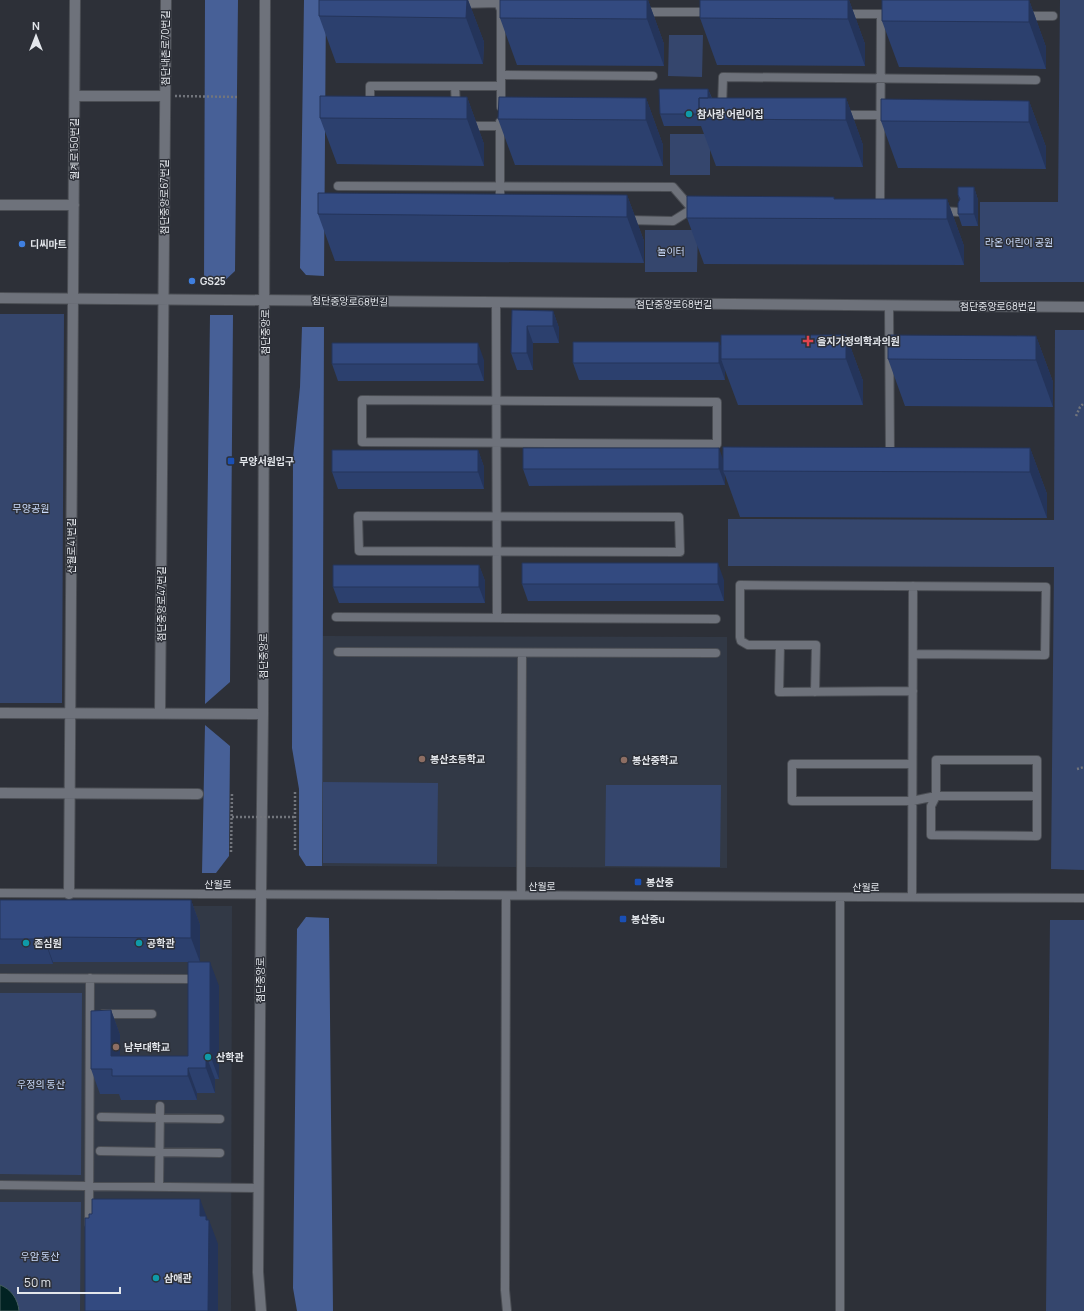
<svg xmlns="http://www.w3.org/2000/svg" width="1084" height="1311" font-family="Manrope,'Noto Sans KR',sans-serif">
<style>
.built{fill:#323946}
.green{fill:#35466d}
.forest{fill:#476097}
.water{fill:#022323;stroke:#465e5f}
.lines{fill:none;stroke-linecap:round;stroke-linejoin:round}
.lane-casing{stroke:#4b4e54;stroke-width:10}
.street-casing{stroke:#4b4e54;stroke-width:12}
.secondary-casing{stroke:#4b4e54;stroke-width:12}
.path{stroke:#72757c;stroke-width:2.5;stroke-dasharray:2 2;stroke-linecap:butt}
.lane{stroke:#6e727b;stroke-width:8}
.street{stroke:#6e727b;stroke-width:10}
.secondary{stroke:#6e727b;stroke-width:10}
.path-bridge{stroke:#72757c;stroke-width:2.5;stroke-dasharray:2 2;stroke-linecap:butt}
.wall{fill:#2c406e}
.shaded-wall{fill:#24345a}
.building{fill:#334a80;stroke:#24345a}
.culture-dot{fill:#0f9aa8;stroke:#2d3038;stroke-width:1.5}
.shop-dot{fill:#3f7fe0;stroke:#2d3038;stroke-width:1.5}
.health-dot{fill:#e0444e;stroke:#2d3038;stroke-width:1.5}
.transit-dot{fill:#1a4fb4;stroke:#2d3038;stroke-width:1.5}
.education-dot{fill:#8d6e63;stroke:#2d3038;stroke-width:1.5}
.labels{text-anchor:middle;stroke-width:3;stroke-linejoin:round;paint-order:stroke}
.street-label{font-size:10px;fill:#e3e6eb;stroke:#2d3038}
.poi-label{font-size:10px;font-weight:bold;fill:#e3e6eb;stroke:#2d3038;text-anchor:start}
.park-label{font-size:10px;fill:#cadbfc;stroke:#2d3038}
</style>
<rect width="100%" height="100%" fill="#2d3038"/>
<path class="built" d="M322,636L727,637V868L322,866Z
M0,906H232L231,1311H0Z"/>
<path class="green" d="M1060,0H1084V282H980V202H1058Z
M669,35H703L702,77L668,76Z
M670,134H710V175H670Z
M645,230H698L697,272H645Z
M0,314H64L62,703H0Z
M1055,330H1084V870L1051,869L1054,567L728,566V519L1054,520Z
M323,782L438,783L437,864L323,863Z
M606,785H721L720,867L605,866Z
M1050,920H1084V1311H1046Z
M0,993H82L81,1175L0,1174Z
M0,1202H81L80,1311H0Z"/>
<path class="forest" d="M205,0H238L235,271L220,285H204Z
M304,0H326L324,276L306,275L300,268Z
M210,315H233L230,682L205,704Z
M302,327H324L322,866H306L299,855V789L292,748L293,458L300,387Z
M205,725L230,746L229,856L216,873H202Z
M306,917L329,918L333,1311H297L293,1288L297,929Z"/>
<path class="water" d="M0,1285C11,1289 18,1299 19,1311H0Z"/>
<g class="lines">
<defs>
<path id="lane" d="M497,0L501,10V107
M459,4L498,3
M642,12H710
M844,14H892
M1024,16H1053
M501,75L653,76
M455,86L456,107
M370,106V86H501
M722,108L723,77L1036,80
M842,115H892
M467,126H500
M338,186L673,187L692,209
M500,205V122
M880,209L881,14
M941,211L959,212
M627,220L673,221L692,209H696
M496,303L497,618
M889,306L890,457
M362,400L717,402V444L362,442Z
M358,516L679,517L680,552L359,551Z
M336,617L716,619
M780,645L779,692L913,691
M338,652L716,653
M815,692L816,645H748L741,641L740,637V585L1046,587L1045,655L913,654
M936,760H1037V836L931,835V806L936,796Z
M912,764H792V801H912L936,796H1037
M0,893L1084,898
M521,895L522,653
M506,896L505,1290L507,1311
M840,897V1311
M912,897L913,586
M0,978L191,979
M103,1014H152
M101,1117L220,1119
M100,1151L220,1153
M0,1185L259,1188
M159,1187L160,1106
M89,1224L90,978"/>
<path id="street" d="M75,96H165
M0,205H74
M0,298L1084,307
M0,713L263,714
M160,713L166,0
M0,793L198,794
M69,894L75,0"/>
<path id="secondary" d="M261,1311L258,1272L261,894L263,714L265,0"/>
</defs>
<use href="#lane" class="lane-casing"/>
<use href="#street" class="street-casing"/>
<use href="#secondary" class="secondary-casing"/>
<path class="path" d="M175,96L239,97
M1076,416L1080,407L1084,403
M1077,769L1084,767
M295,792V851
M231,852L232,793"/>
<use href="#lane" class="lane"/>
<use href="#street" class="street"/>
<use href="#secondary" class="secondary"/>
<path class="path-bridge" d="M232,817H295"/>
</g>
<path class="wall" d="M468,0L484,42L483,64L336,63L319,16Z
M500,0H648L664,44V66L517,65L500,18Z
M700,0H849L865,44V66L717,65L700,18Z
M1029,0L1046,47V69L899,67L882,21Z
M708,89L712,98H846L863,145V167L716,166L701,126H664L660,114Z
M467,97L484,144V166L337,164L320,118Z
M646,98L663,145V166L515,165L498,119Z
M1029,101L1046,147V169L898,168L881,121Z
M974,187L978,200V226H962L958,214L959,200L958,195Z
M627,195L644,241V263L335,261L318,214Z
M835,199H947L964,246V265L704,264L687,218Z
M512,310L553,311L559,328V343H533V370H517L511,353Z
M846,335L863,381V405H738L725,370V380H579L573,363L719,342L721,347Z
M1036,336L1053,382V407L905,406L888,359Z
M484,360V381H338L332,364Z
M1030,448L1047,494V518L740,517L725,475V485L529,486L523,469Z
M478,450L484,467V489H338L332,472Z
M479,565L485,581V603H339L333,587Z
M724,580V601H528L522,584Z
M0,900H191L200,925V962L219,986V1079H215V1093H197V1100H121L119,1094H100L91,1069L111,1010L120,1035V1056H188V962H53V964H0Z"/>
<path class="shaded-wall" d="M467,0H468L484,42L483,64L466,18Z
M647,0H648L664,44V66L647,19Z
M848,0H849L865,44V66L848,19Z
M1029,0L1046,47V69L1029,22Z
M708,89L713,102L708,114Z
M467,97L484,144V166L467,119Z
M646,98L663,145V166L646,120Z
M846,98L863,145V167L846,120Z
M1029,101L1046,147V169L1029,122Z
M974,187L978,200V226L974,214Z
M627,195L644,241V263L627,217Z
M947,199L964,246V265L947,219Z
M553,311L559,328V343L553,326Z
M527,326L533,343V370L527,353Z
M846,335L863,381V405L846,359Z
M1036,336L1053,382V407L1036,360Z
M719,342L725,359H721L725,370V380L719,363Z
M478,343L484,360V381L478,364Z
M719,448L725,465L723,471L725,475V485L719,469Z
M1030,448L1047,494V518L1030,472Z
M478,450L484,467V489L478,472Z
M718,563L724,580V601L718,584Z
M479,565L485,581V603L479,587Z
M191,900L200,925V962L191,938Z
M44,937L53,962V964L44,939Z
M210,962L219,986V1079L210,1055Z
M111,1010L120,1035V1076L111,1056Z
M206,1055L215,1079V1093L206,1068Z
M188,1068L197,1093V1100L188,1076Z
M200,1199L209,1223V1220L218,1244V1311H208L200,1216Z"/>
<path class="building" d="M319,0H467L466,18L319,16Z
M500,0H647V19L500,18Z
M700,0H848V19L700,18Z
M882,0H1029V22L882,21Z
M659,89H708V98H699V114H660Z
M320,96L467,97V119L320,118Z
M499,97L646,98V120L498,119Z
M699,98H846V120L699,119Z
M881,99L1029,101V122L881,121Z
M958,187H974V214H958V203L960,199L958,195Z
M318,193L627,195V217L318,214Z
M687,196L834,197V199H947V219L687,218Z
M512,310L553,311V326H527V353H511Z
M721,335H846V359H721Z
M888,335L1036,336V360L888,359Z
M573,342H719V363H573Z
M332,343H478V364H332Z
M723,447L1030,448V472L723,471Z
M523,448H719V469H523Z
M332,450H478V472H332Z
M522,563H718V584H522Z
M333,565H479V587H333Z
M0,900H191V938L44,937V939H0Z
M188,962H210V1055H206V1068H188V1076H112V1069H91V1011L111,1010V1056H188Z
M92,1199H200V1216H206V1220H209L208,1311H85V1218H89V1214H92Z"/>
<g class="culture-dot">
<circle cx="689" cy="114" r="4"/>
<circle cx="26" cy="943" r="4"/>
<circle cx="139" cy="943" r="4"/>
<circle cx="208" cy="1057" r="4"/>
<circle cx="156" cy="1278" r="4"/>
</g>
<g class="shop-dot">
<circle cx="22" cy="244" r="4"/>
<circle cx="192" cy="281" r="4"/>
</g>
<path class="health-dot" d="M806 335h4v4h4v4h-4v4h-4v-4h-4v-4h4z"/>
<g class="transit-dot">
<rect x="227" y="457" width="8" height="8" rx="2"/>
<rect x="634" y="878" width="8" height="8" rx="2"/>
<rect x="619" y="915" width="8" height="8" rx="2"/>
</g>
<g class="education-dot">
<circle cx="422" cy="759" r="4"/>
<circle cx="624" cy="760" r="4"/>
<circle cx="116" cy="1047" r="4"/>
</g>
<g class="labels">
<g class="street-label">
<text transform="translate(165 48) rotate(-90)" y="4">첨단내촌로70번길</text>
<text transform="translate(74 149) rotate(-90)" y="4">월계로150번길</text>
<text transform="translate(164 197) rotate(-90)" y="4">첨단중앙로67번길</text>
<text transform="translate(350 301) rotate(1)" y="4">첨단중앙로68번길</text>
<text x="674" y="308">첨단중앙로68번길</text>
<text x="998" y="310">첨단중앙로68번길</text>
<text transform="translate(265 332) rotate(-90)" y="4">첨단중앙로</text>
<text transform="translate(71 546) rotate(-90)" y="4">산월로41번길</text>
<text transform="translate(161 604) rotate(-90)" y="4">첨단중앙로47번길</text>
<text transform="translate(263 656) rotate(-90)" y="4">첨단중앙로</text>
<text x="218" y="888">산월로</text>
<text x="542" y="890">산월로</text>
<text x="866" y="891">산월로</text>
<text transform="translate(260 980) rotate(-90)" y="4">첨단중앙로</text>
</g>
<g class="poi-label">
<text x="697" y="118">참사랑 어린이집</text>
<text x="30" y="248">디씨마트</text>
<text x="200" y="285">GS25</text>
<text x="817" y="345">을지가정의학과의원</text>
<text x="239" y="465">무양서원입구</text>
<text x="430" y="763">봉산초등학교</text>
<text x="632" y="764">봉산중학교</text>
<text x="646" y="886">봉산중</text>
<text x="631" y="923">봉산중u</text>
<text x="34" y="947">존심원</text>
<text x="147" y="947">공학관</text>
<text x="124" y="1051">남부대학교</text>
<text x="216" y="1061">산학관</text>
<text x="164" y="1282">삼애관</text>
</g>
<g class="park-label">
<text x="1019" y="246">라온 어린이 공원</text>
<text x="671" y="255">놀이터</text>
<text x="31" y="512">무양공원</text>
<text x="41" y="1088">우정의 동산</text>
<text x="40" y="1260">우암 동산</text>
</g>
</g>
<g transform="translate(36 36)" stroke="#2d3038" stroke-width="3" paint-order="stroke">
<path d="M0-3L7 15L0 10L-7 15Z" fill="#e3e6eb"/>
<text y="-6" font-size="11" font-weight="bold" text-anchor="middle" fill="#e3e6eb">N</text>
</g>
<path d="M18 1287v6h102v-6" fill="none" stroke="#e3e6eb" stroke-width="2"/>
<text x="24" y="1287" font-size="12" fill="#e3e6eb" stroke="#2d3038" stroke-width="3" paint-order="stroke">50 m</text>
</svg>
